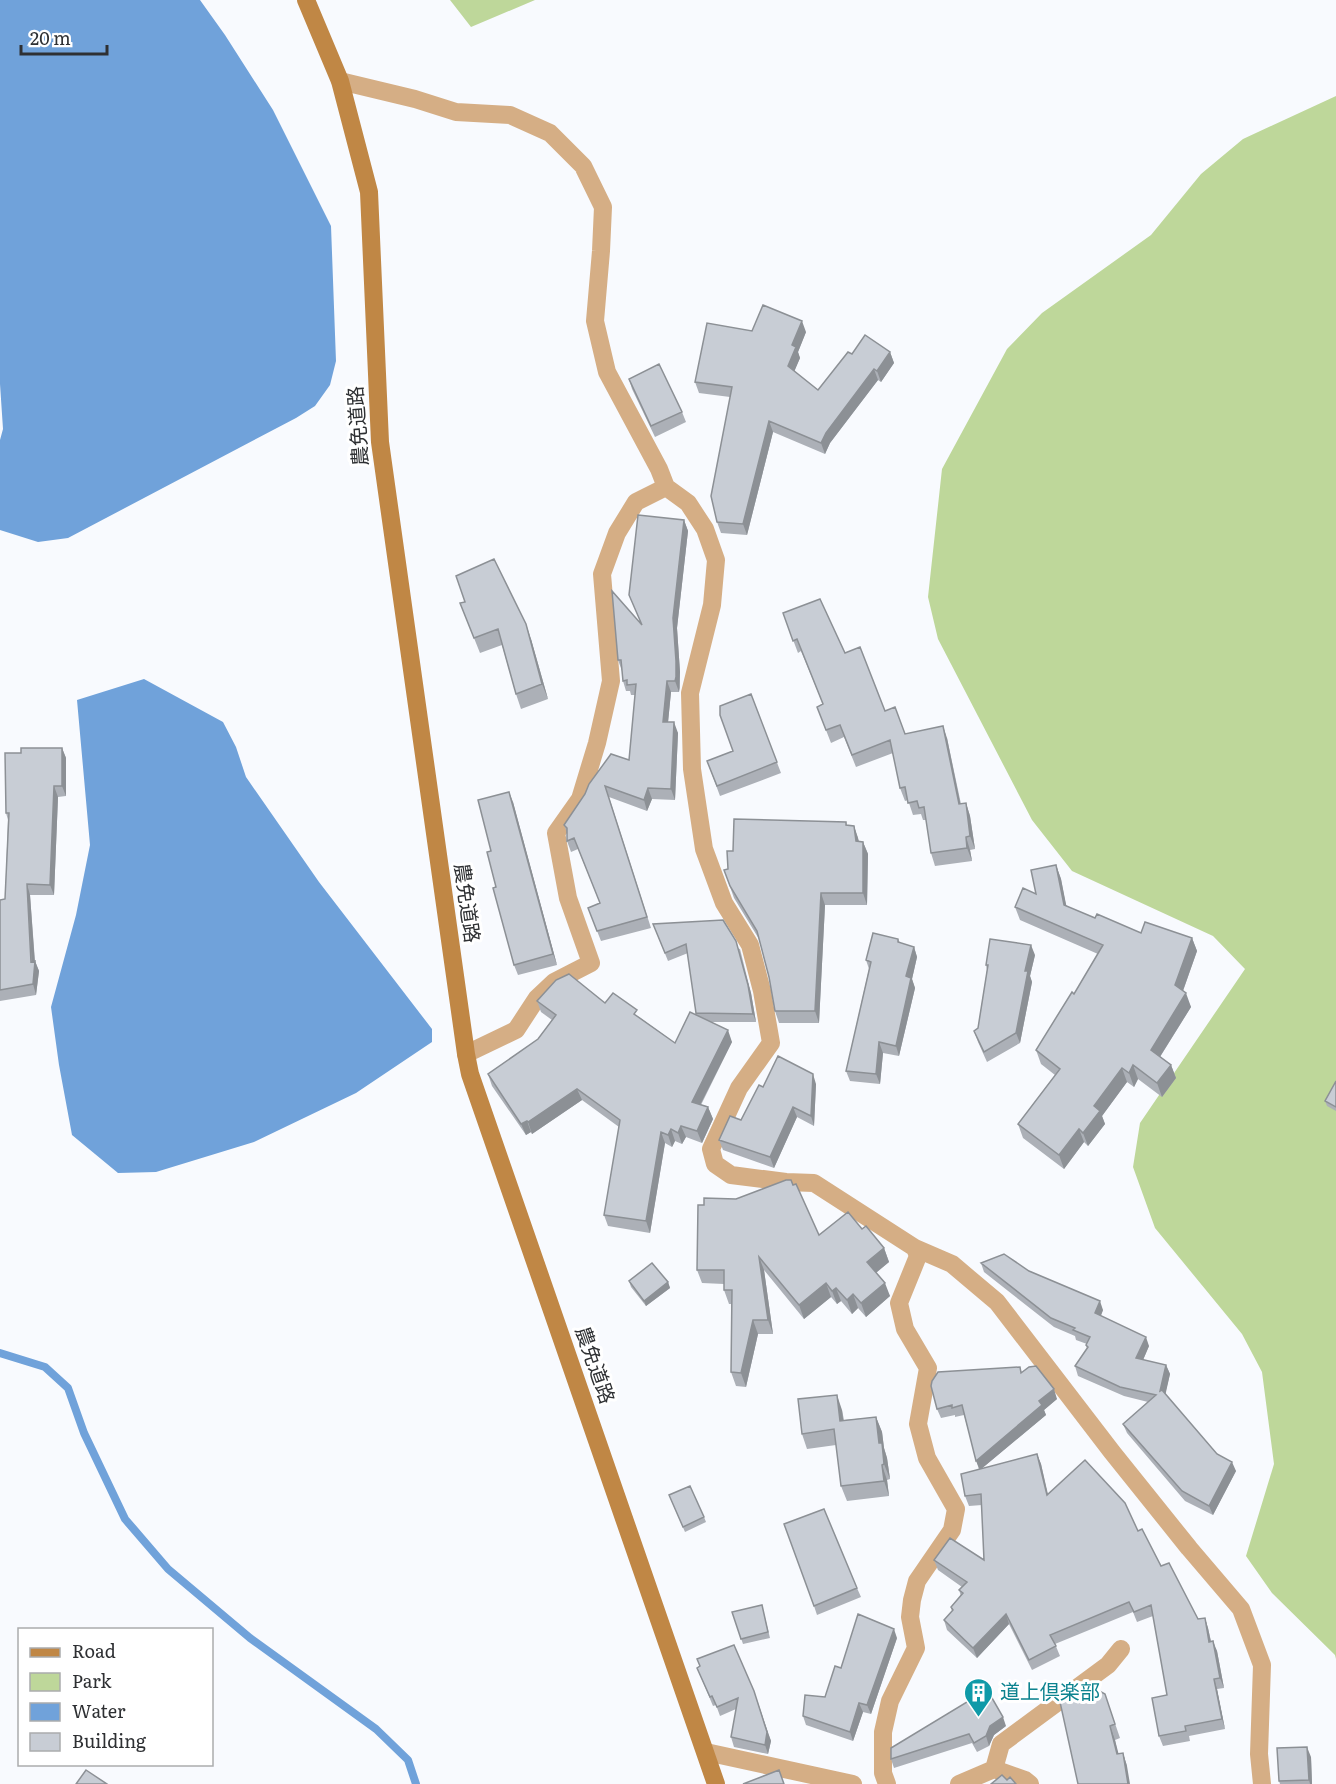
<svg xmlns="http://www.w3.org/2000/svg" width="1336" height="1784" font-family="Literata,'Noto Sans JP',serif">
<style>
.green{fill:#bed79a}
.water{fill:#70a2da}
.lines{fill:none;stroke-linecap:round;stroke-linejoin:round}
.stream{stroke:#70a2da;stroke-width:8}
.street{stroke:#d5ae85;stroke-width:18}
.secondary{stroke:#c08745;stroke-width:18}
.wall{fill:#acb0b7}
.shaded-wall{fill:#8c9095}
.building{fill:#c8cdd5;stroke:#8c9095;stroke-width:1.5}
.labels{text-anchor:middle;stroke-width:6;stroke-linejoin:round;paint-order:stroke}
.street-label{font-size:20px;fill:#2e3033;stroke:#fff}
.culture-label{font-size:20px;fill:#0d838f;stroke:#fff;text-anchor:start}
</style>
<rect width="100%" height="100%" fill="#f8fafe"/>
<path class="green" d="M450,0H535L471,27Z
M1336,96V1659L1335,1655L1272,1593L1246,1556L1274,1464L1262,1372L1242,1334L1155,1228L1133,1167L1140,1123L1245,969L1213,936L1072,871L1032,820L938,639L928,597L942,469L1007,349L1042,313L1151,235L1201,174L1243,139Z"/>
<path class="water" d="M0,0H200L225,35L273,110L331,226L336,361L330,385L315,406L296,418L68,538L38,542L0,530V440L3,429L0,384Z
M144,679L223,722L236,747L246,777L319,882L432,1029V1042L356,1093L254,1142L156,1172L118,1173L72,1135L59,1065L51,1007L76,915L90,845L77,700Z"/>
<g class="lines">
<path class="stream" d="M0,1353L45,1367L68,1388L84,1433L125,1519L168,1569L250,1638L376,1729L408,1760L416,1784"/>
<path class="street" d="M340,81L415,99L456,112L510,115L550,133L583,166L603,207L601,251L595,321L607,372L659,469L666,487L688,503L705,529L716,560L712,605L690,693L692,769L704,849L724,903L750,945L762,991L771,1043L739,1088L711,1149L715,1164L731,1175L786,1182L814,1183L915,1248L952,1264L997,1302L1112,1452L1189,1548L1241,1609L1262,1665L1259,1754L1262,1784
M466,1054L516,1030L537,998L554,982L591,963L568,898L556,833L580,799L597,743L611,681L602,574L617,533L636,502L666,487
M706,1752L853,1784
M994,1769L1001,1744L1108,1665L1121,1649
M887,1784L883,1773V1732L890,1701L916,1648L910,1617L912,1600L917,1581L952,1530L956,1509L927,1458L918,1424L928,1368L905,1329L899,1303L918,1256L915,1248
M959,1784L994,1769L1025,1780L1030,1784"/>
<path class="secondary" d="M306,0L340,81L369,192L380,442L466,1054L470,1074L716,1784"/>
</g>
<path class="wall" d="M752,331L806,332L798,352L800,358L794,371L818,390L852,354L890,352L894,363L881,382L878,380L830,443L825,454L773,432L747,535L721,533L717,522L730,397L699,393L695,382Z
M629,379L682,412L686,422L655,437L632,389Z
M684,520L688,531L677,628L680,672V688L679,692H671L668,722L678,733L675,800L652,799L647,811L609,797L651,928L601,941L588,908L600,903L578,849L571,852L567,841V833L564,825L629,760L635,695H631L630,691H626L623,681L622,671L618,660L641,623L629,595Z
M460,603L531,639L548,699L521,709L516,694L502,645L480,653Z
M783,613L845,653L885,711L905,734L947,738L961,804L966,803L970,816L975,849L970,850L972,861L935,866L931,853L926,820H923L921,814L913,815L908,800L905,801L900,788L893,753L856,767L844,737L831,743L817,707L823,704L801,651L798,653Z
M751,694L781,773L720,796L707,761L733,751Z
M62,748L66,758V796L58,797L54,895H30L35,961L39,971L36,995L0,1001V900L5,899L8,820L6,813Z
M513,802L557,965L518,975L514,965L491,851Z
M846,822L847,825L854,826L859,841L863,842L868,854L867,905H825L819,1023H779L775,1011L769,977L759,939L734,898L724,870L728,869L733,851Z
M1056,865L1061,879L1066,906L1095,918L1141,933L1192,938L1197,951L1183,991L1191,1007L1160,1057L1171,1065L1176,1078L1162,1097L1138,1079L1134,1087L1127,1082L1102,1116L1105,1124L1088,1146L1084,1142L1064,1169L1023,1138L1018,1124L1055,1075L1041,1064L1036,1050L1074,994L1098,954L1020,920L1015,907L1036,894Z
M653,924L740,949L751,993L756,1022H711L732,1042L701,1105L708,1107L713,1119L702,1143L686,1137L682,1144L675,1141L672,1147L665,1143L650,1233L608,1226L604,1215L619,1127L582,1100L532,1134L531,1132L526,1135L492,1086L488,1074L538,1039L552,1020L541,1012L537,1001L605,1003L639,1017L675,1043L696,1015L688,953L668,961Z
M898,939L900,943L914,947L917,957L912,979L915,988L899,1056L883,1053L880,1084L850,1081L846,1071L869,969L866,960Z
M1035,955L1030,976L1032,982L1020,1043L987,1062L978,1042L974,1031L978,1028L987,970L986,965Z
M1336,1081V1111L1327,1106L1325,1101Z
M816,1084L814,1126L797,1117L774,1168L723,1150L719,1140L741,1120L763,1087Z
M862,1229L884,1248L889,1262L876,1273L890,1296L866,1317L858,1308L852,1314L841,1301L837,1304L831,1297L804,1319L764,1270L773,1334H758L746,1387L736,1386L731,1372V1304H729L724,1290V1284L702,1283L697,1270L819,1235Z
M981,1263L1029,1271L1103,1310L1101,1316L1149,1346L1143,1360L1166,1365L1170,1374L1165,1394L1217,1454L1236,1471L1213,1515L1185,1501L1127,1433L1123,1424L1148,1402L1124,1396L1078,1376L1075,1366L1087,1349L1086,1345L1087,1344L1076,1340L1075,1336L1054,1327L984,1272Z
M629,1281L668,1282L670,1288L646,1306L631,1287Z
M1020,1367L1022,1373L1057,1399L1044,1410L1046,1415L981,1469L1037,1454L1041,1464L1048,1494L1138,1531L1198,1619L1205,1618L1208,1628L1211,1641L1217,1651L1224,1688L1217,1689L1225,1729L1189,1736L1190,1741L1163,1746L1159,1736L1167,1695L1153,1616L1137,1622L1133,1612L1055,1644L1060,1656L1032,1670L1009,1624L977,1658L947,1630L944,1620L952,1611L951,1607L961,1596L959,1590L962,1587L938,1570L934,1560H984L982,1505L969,1506L965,1496L979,1470L964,1415L955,1417V1415L941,1418L937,1409Z
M842,1410L844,1420L876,1417L882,1432L884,1448L887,1458L890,1479L887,1480L889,1496L847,1501L841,1486L836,1445L807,1449L802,1434Z
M671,1500L704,1517L706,1522L685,1532Z
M857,1588L861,1597L817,1615L814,1606Z
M762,1605L770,1638L743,1644L732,1612Z
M897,1638L871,1714L863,1712L853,1741L806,1725L803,1716L825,1697L841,1668Z
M734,1645L771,1741L768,1754L734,1747L731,1737L736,1709L720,1716L716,1705L713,1706L697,1668Z
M1105,1694L1120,1738L1115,1740L1118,1754L1123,1753L1127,1766L1078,1784Z
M1006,1726L994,1735L989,1746L977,1752L972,1743L894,1768L891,1759V1748Z
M1311,1757L1312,1784H1280L1279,1781Z"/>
<path class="shaded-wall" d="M802,321L806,332L798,352L800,358L792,377L788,366L792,345Z
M890,352L894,363L881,382L877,371Z
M874,369L878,380L830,443L825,454L821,443L826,433Z
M769,421L773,432L747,535L743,524Z
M684,520L688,531L677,628L680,672L679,692L675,681L673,618Z
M526,624L531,639L548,699L542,684Z
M667,681L671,692L667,733L663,722Z
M674,722L678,733L675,800L671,789Z
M943,726L947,738L963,817L959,804Z
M62,748L66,758V796L62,786Z
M54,786L58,797L54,895L50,885Z
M648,788L652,799L647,811L644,800Z
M509,792L513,802L557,965L553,954Z
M966,803L970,816L975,849L970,836Z
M854,826L858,838L860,852L856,841Z
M966,837L970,850L972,861L967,848Z
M863,842L868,854L867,905L863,893Z
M1056,865L1061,879L1069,919L1064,905Z
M27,884L30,895L35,965V961L39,971L36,995L33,984Z
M821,893L825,905L819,1023L815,1011Z
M1192,938L1197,951L1180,999L1175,985Z
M736,941L751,993L756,1022L753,1014Z
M1031,945L1035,955L1030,976L1032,982L1020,1043L1016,1033L1025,971Z
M914,947L917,957L912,979L915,988L899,1056L896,1046L906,976Z
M1186,993L1191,1007L1156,1063L1151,1050Z
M728,1030L732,1042L696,1113L692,1102Z
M879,1042L883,1053L880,1084L876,1074Z
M1133,1065L1138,1079L1134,1087L1129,1073Z
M1171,1065L1176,1078L1162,1097L1157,1083Z
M1122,1068L1127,1082L1102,1116L1105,1124L1088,1146L1083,1133L1094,1106Z
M813,1074L816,1084L814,1126L811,1116Z
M577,1089L582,1100L532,1134L528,1122Z
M708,1107L713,1119L702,1143L697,1131Z
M793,1107L797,1117L774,1168L770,1157Z
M527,1121L531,1132L526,1135L521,1124Z
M681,1126L686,1137L682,1144L678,1133Z
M671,1129L675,1141L672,1147L668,1135Z
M1079,1129L1084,1142L1064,1169L1059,1155Z
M661,1132L665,1143L650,1233L646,1221Z
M884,1248L889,1262L872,1276L867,1262Z
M759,1257L764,1270L773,1334L768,1320Z
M668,1282L670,1288L646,1306L644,1301Z
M826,1283L831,1297L804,1319L799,1305Z
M885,1283L890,1296L866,1317L861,1303Z
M836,1288L841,1301L837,1304L832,1291Z
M853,1294L858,1308L852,1314L847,1300Z
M1100,1301L1103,1310L1098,1322L1095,1313Z
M753,1320L758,1334L746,1387L741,1373Z
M1146,1337L1149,1346L1140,1367L1136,1358Z
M1166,1365L1170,1374L1164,1401L1160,1391Z
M1054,1389L1057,1399L1044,1410L1046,1415L980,1470L976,1461L1039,1401Z
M837,1395L842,1410L845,1436L840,1421Z
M876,1417L882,1432L884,1448L887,1458L890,1479L884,1464L879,1443Z
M1037,1454L1041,1464L1050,1505L1047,1495Z
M1232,1462L1236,1471L1213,1515L1209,1506Z
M882,1465L887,1480L889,1496L884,1481Z
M1006,1614L1009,1624L977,1658L973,1648Z
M1205,1618L1208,1628L1213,1652L1209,1642Z
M894,1629L897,1638L871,1714L867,1705Z
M1213,1641L1217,1651L1224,1688L1220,1678Z
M1214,1679L1217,1689L1225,1729L1222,1719Z
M757,1700L771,1741L768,1754L765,1745Z
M859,1703L863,1712L853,1741L850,1732Z
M1003,1717L1006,1726L994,1735L989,1746L986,1736L990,1726Z
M1110,1726L1115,1740L1122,1767L1117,1754Z
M1307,1747L1311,1757L1312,1784H1310L1309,1780Z
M1123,1753L1127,1766L1130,1784H1128Z"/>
<path class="building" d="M763,305L802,321L792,345L796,347L788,366L818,390L848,352L852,354L865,335L890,352L877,371L874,369L826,433L821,443L769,421L743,524L717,522L711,496L732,387L695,382L707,323L752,331Z
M659,364L682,412L651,426L629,379Z
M638,515L684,520L673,618L676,661V677L675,681H667L663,722H674L671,789L648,788L644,800L605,786L647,917L597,931L588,908L600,903L574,838L567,841V828L564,825L585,794L589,784L611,754L629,760L636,684L627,685V680L623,681L621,660H618L612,591L642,625L629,595Z
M494,559L526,624L542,684L516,694L498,629L474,638L460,603L465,602L456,576Z
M820,599L845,653L860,647L885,711L895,707L905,734L943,726L959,804L966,803L970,836L966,837L967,848L931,853L924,807L919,808L917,801L908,803L905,787L900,788L890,740L852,755L840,725L826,730L817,707L823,704L797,639L793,641L783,613Z
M751,694L777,762L717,786L707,761L733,751L720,715V706Z
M21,748H62V786H54L50,885L27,884L31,962L35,961L33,984L0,990V900L5,899L9,813H6L5,753H21Z
M509,792L553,954L514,965L493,888L496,887L487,852L491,851L478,800Z
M734,819L846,822V825L854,826L856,841L863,842V893H821L815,1011H775L769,977L757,931L730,886L724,870L728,869L727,851H733Z
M1056,865L1064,905L1095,918L1097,914L1141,933L1145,922L1192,938L1175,985L1186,993L1151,1050L1171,1065L1157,1083L1133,1065L1129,1073L1122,1068L1094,1106L1100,1111L1083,1133L1079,1129L1059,1155L1018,1124L1060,1069L1036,1050L1072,992L1074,994L1103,945L1015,907L1023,888L1036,894L1031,870Z
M723,920L736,941L748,985L753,1014L696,1013L686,944L665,953L653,924Z
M873,933L898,939V942L914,947L906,976L911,978L896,1046L879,1042L876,1074L846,1071L871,962L866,960Z
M990,939L1031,945L1025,971H1028L1016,1033L984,1052L974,1031L978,1028L988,965H986Z
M569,974L605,1003L613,993L637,1010L634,1014L675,1043L690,1012L728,1030L692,1102L708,1107L697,1131L681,1126L678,1133L671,1129L668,1135L661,1132L646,1221L604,1215L620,1120L577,1089L528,1122L527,1121L521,1124L488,1074L538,1039L556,1015L537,1001L556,980Z
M778,1056L813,1074L811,1116L793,1107L770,1157L719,1140L730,1116L741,1120L759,1085L763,1087Z
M1336,1081V1107L1325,1101Z
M786,1180H791L793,1185L796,1184L819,1235L848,1212L862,1229L866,1226L884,1248L867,1262L885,1283L861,1303L853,1294L847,1300L836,1288L832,1291L826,1283L799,1305L759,1257L768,1320H753L741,1373L731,1372L732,1290H724V1270H697L698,1205H704V1198L736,1199Z
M1004,1254L1029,1271L1100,1301L1095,1313L1146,1337L1136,1358L1166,1365L1160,1391L1162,1390L1217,1454L1232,1462L1209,1506L1182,1491L1123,1424L1156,1395L1120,1387L1075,1366L1088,1347L1086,1345L1090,1337L1073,1330L1075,1328L1051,1318L981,1263Z
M652,1263L668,1282L644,1301L629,1281Z
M1036,1366L1054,1389L1039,1401L1042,1405L976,1461L962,1405L952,1408V1405L937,1409L931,1386L932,1381L938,1372L1020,1367L1021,1373L1029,1367Z
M837,1395L840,1421L876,1417L879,1443H882L884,1464L882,1465L884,1481L841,1486L834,1429L802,1434L798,1399Z
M1037,1454L1047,1495L1085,1460L1125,1503L1138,1531L1142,1529L1161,1566L1169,1563L1198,1619L1205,1618L1209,1642L1213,1641L1220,1678L1214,1679L1222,1719L1185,1726L1186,1731L1159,1736L1152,1698L1167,1695L1151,1605L1134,1612L1129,1602L1050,1635L1056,1646L1029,1660L1006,1614L973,1648L944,1620L953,1610L951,1607L963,1593L959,1590L967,1582L934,1560L950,1538L984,1560L981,1494L965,1496L961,1474Z
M690,1486L704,1517L683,1527L669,1495Z
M824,1509L857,1588L814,1606L784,1524Z
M762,1605L768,1632L741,1639L732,1612Z
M858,1614L894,1629L867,1705L859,1703L850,1732L803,1716L805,1695L825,1697L835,1666L841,1668Z
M734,1645L754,1691L767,1732L765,1745L731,1737L738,1698L717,1707L712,1696L710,1697L697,1668L700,1666L697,1659Z
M1094,1688L1105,1694L1115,1724L1110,1726L1117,1754L1123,1753L1128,1784H1078L1060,1702Z
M985,1691L989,1699L992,1698L1003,1717L990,1726L986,1736L974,1743L969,1734L891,1759V1748Z
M1307,1747L1309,1780L1279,1781L1277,1748Z
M86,1770L107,1784H76Z
M779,1770L784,1784H743Z
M1002,1775L1007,1780L1010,1777L1016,1784H991Z"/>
<defs>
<symbol id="building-pin" viewBox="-11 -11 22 30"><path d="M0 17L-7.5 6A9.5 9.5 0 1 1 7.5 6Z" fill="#0f9aa8" stroke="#fff"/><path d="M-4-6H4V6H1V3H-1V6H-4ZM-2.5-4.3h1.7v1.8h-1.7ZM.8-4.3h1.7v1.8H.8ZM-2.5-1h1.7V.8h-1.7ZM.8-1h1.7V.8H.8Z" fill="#fff"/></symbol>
</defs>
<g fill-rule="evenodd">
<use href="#building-pin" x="962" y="1676" width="33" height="45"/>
</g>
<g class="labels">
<g class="street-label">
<text transform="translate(358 426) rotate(-94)" y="7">農免道路</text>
<text transform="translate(467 903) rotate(82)" y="7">農免道路</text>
<text transform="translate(595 1365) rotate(71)" y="7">農免道路</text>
</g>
<g class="culture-label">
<text x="1000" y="1699">道上倶楽部</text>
</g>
</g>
<rect x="18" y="1628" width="195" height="138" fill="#ffffff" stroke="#abacad" stroke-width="1.5"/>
<rect x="30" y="1648" width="30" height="9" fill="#c08745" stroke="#abacad" stroke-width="1.5"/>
<text x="72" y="1658" font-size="18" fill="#2e3033">Road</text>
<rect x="30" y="1673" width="30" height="18" fill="#bed79a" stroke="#abacad" stroke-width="1.5"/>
<text x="72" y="1688" font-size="18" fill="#2e3033">Park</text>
<rect x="30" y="1703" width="30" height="18" fill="#70a2da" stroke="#abacad" stroke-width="1.5"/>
<text x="72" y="1718" font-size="18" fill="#2e3033">Water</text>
<rect x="30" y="1733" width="30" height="18" fill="#c8cdd5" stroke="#abacad" stroke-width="1.5"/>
<text x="72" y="1748" font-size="18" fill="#2e3033">Building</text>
<path d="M21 45v9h86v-9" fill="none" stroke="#2e3033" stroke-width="3"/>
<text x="30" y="45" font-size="18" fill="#2e3033" stroke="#ffffff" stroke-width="4.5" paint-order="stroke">20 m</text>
</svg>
